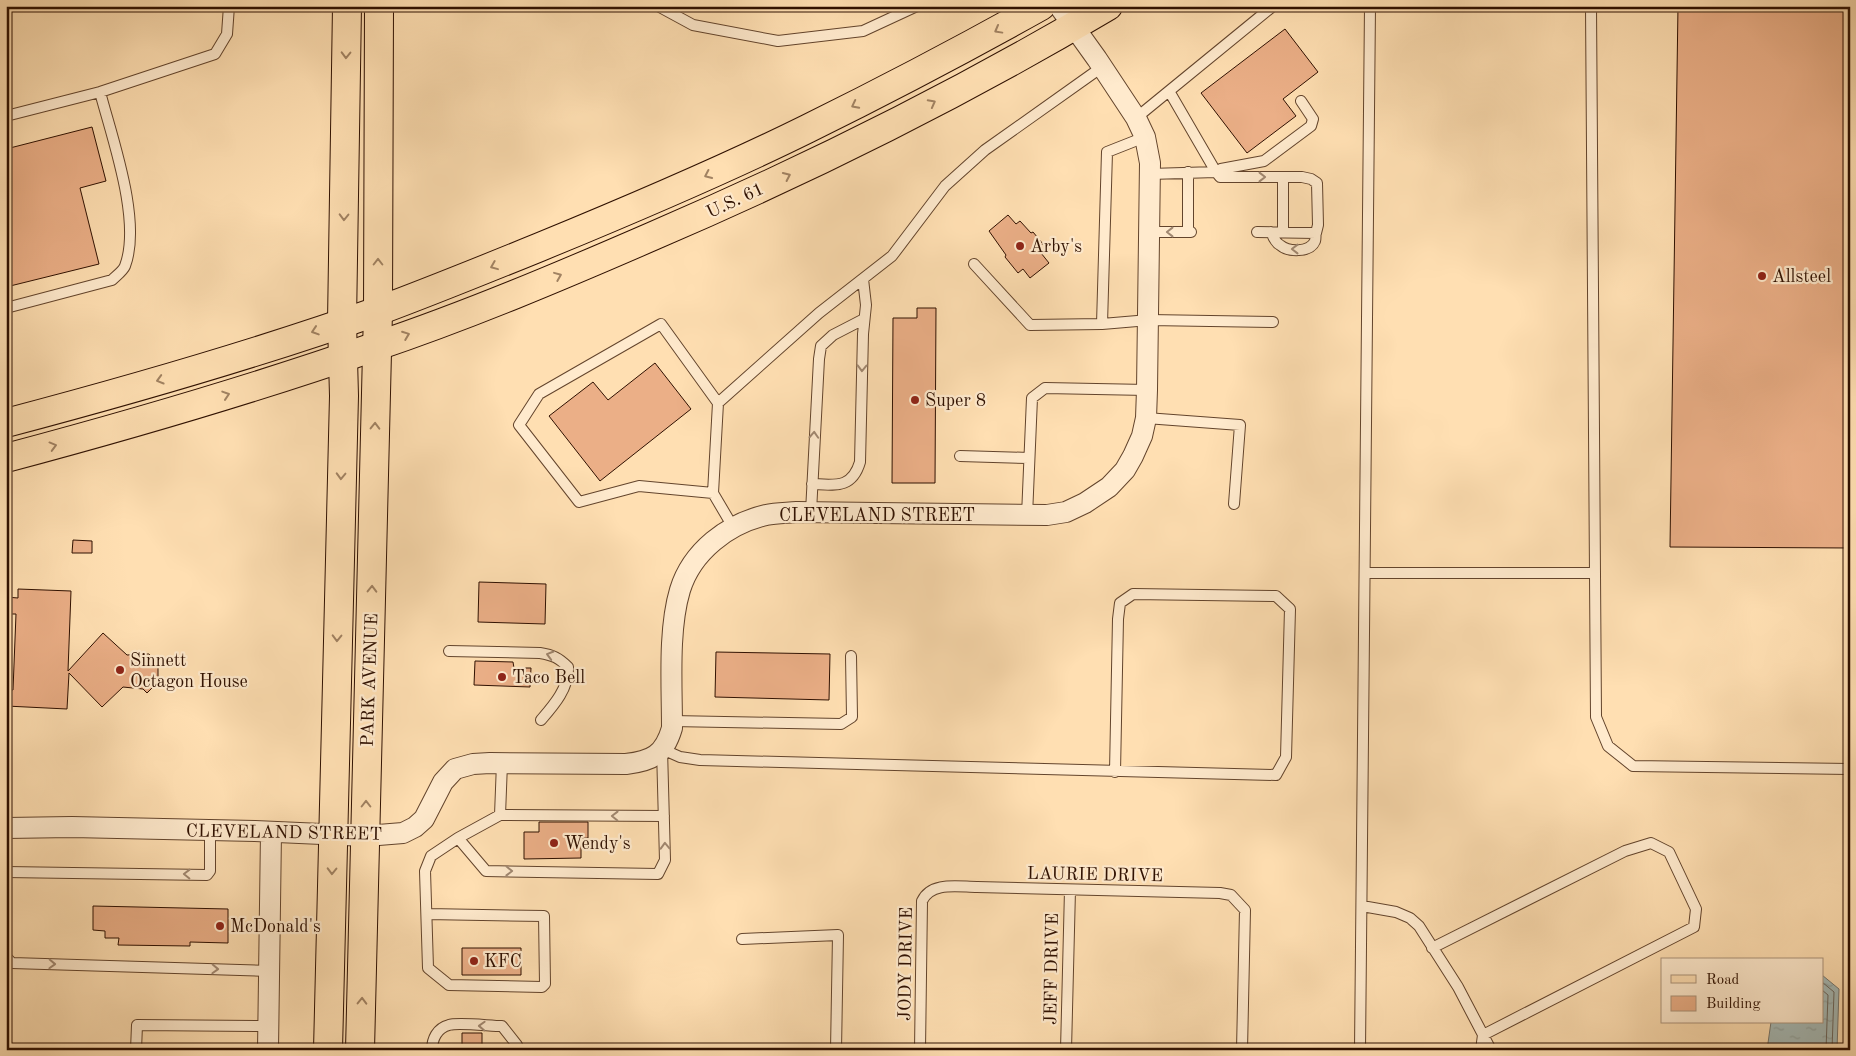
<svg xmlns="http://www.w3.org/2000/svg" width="1856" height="1056" font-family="'Old Standard TT',serif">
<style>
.water{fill:url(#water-ripples);stroke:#76766e}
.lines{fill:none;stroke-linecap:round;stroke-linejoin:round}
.shore{stroke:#6a655c;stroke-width:1}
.building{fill:#ebaf87;stroke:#2f1000}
.lane-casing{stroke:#63442c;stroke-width:12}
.street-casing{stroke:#63442c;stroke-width:22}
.primary-casing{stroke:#2f1000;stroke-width:30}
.highway-casing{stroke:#2f1000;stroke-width:30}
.lane{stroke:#ffeacd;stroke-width:10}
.street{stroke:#ffeacd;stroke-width:20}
.primary{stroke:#ffdfb2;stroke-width:28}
.highway{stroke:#ffdfb2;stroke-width:28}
.oneway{stroke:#a18262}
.oneway2{stroke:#a18871}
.poi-dot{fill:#8f2418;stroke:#ffeacd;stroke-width:2}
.labels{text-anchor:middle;stroke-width:4.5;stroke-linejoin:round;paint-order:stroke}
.street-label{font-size:18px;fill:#2f1000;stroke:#ffeacd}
.poi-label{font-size:18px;fill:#2f1000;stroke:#ffeacd;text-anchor:start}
</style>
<defs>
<pattern id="water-ripples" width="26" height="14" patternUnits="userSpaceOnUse" patternTransform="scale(1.25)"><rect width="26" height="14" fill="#a5bab7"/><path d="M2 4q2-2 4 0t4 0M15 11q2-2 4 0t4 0" fill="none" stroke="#8e9f9c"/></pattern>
</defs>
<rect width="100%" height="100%" fill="#ffdfb2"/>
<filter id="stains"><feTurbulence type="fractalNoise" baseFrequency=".004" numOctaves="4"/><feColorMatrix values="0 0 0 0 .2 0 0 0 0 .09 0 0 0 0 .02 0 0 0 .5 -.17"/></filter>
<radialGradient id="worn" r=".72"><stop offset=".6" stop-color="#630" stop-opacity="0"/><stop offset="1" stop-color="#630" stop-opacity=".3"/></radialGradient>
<path class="water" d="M1822,975L1839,989L1837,1050H1767L1771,1022H1822Z"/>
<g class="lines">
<path class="shore" d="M1822,982L1834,992L1832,1050
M1822,990L1828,995L1826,1050"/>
</g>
<path class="building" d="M1678,6H1850V548L1670,547Z
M1285,29L1318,72L1283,99L1296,116L1247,153L1201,93Z
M92,127L106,181L80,188L99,264L6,287V149Z
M1008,215L1016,224L1020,221L1031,233L1033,232L1043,244L1037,248L1049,263L1030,278L1023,269L1018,273L1005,257L1006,255L989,231Z
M917,308H936L935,483H892L893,318H917Z
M655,363L691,409L600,481L549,416L593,382L608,400Z
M73,540L92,541V553H72Z
M479,582L546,584L545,624L478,622Z
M18,589L71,591L68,671L103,633L127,655L149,654L158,663V682L147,693L143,689L123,687L102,707L69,673L67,709L6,706V690H13L16,614H6V597L18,598Z
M716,652L830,654L829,700L715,697Z
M475,661L513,662L514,668H531L530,687L474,685Z
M539,822H588V838H581V858L524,859V832H539Z
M93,906L228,909V943L190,942V946L118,945L119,938H105V931L93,930Z
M462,948H521V975H462Z
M462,1033H482V1050H462Z"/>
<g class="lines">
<defs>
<path id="lane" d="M658,6L693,25L778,41L863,31L917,6
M1591,6L1596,717L1608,746L1633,766L1850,769
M1169,91L1216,172L1221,169L1264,161L1311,126L1313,119L1301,101
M6,116L100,92L215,54L227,34L229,6
M1136,118L1273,6
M1150,174L1216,172L1220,177H1302L1311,179L1317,183L1318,225L1316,233L1257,232
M1283,177V232
M1149,232H1191
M1188,232V172
M1271,232C1273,237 1276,243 1280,245C1288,252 1310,253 1315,241C1316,238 1315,235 1316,233
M974,264L1030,325L1102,324L1149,320L1273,322
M6,308L112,280C116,276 123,271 125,266C142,221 112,138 100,92
M1102,324L1107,152L1145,137
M718,403L819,313L892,256L945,186L985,150L1102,67
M1146,418L1240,425L1234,504
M960,456L1029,458
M812,484C835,485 852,489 860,462L863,334L866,305L863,279
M713,493L639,486L579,502L519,425L539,394L661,324L718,403L713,493L733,527
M811,512L819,359L821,346L833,335L864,319
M1027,516L1032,398L1045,388L1147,390
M1365,573H1595
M449,651L540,653C553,655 559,658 568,667C569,688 554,705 541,720
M672,721L841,724L852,717L851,656
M500,815L664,816
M458,838L486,871L658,874L665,860L662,749L680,757L700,760L1276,775L1286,757L1290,609L1276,596L1133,594L1120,603L1118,619L1115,772
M6,872L207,875L210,871V830
M1362,906L1396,912L1410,918L1419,926L1458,987L1491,1050
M427,914L544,916L545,984L542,987L449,985L428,968L425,871L431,856L458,838L500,815L502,763
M742,939L838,935L836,1050
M1432,948L1625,851L1651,843L1669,852L1696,909L1694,927L1483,1035L1481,1050
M6,957L12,963L269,971
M136,1050L137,1025L268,1026
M432,1050C432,1039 437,1028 449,1025C457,1022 491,1026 502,1026L517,1045V1050
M920,1050L922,901C931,881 959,887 977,887L1220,893L1231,895L1245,910L1242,1050
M1066,1050L1070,890
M1360,1050L1370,6"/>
<path id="street" d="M6,828L72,827L255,831L366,836L403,833L415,827L424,819L443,782L455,769L473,764L490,763L626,764C652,761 664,755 672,728C672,685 668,630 680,590C692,551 728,524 766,515C776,513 787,513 797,512L1047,515L1066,512L1085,503L1109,487L1125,470L1133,456L1142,436L1146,418L1147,390L1150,163L1145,137L1136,118L1097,59L1059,6
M268,1050L271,832"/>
<path id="primary" d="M328,1050L344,396L342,322L347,6
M360,1050L378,311L379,6"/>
<path id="highway" d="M6,423C131,390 256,354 378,311C432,291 486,269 540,247C630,210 720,172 807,129C886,90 964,49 1041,6
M6,458C130,425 253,389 374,347C469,315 561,276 653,236C809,169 962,93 1108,6"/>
</defs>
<use href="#lane" class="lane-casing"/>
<use href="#street" class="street-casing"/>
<use href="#primary" class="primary-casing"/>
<use href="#highway" class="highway-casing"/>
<use href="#lane" class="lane"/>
<use href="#street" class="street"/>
<use href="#primary" class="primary"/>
<use href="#highway" class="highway"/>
</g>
<defs><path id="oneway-chevron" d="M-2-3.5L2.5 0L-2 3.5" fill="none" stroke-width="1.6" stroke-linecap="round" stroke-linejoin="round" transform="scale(1.25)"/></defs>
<g class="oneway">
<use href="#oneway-chevron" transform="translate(998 30) rotate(151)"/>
<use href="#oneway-chevron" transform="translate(346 55) rotate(91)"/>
<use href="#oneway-chevron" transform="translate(932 103) rotate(-28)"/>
<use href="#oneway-chevron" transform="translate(855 105) rotate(153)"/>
<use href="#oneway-chevron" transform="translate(708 175) rotate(155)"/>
<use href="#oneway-chevron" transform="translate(787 176) rotate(-25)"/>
<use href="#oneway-chevron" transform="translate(344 217) rotate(91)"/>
<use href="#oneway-chevron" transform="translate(378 262) rotate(-90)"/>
<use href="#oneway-chevron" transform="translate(494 266) rotate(158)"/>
<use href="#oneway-chevron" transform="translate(558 276) rotate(-22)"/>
<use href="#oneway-chevron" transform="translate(315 331) rotate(162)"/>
<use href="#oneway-chevron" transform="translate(406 335) rotate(-21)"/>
<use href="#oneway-chevron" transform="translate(160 380) rotate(164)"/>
<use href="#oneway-chevron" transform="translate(226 395) rotate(-18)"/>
<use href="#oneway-chevron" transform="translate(375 426) rotate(-89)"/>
<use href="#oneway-chevron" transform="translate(53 446) rotate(-15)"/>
<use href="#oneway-chevron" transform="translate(341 476) rotate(92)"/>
<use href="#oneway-chevron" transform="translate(372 589) rotate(-89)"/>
<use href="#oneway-chevron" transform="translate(337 638) rotate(91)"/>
<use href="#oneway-chevron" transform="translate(366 804) rotate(-90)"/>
<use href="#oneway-chevron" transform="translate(332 871) rotate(91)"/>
<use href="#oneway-chevron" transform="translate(362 1001) rotate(-89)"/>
</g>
<g class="oneway2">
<use href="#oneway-chevron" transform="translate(1262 177)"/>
<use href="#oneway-chevron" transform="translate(1170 232) rotate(-180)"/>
<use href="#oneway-chevron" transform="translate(1295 249) rotate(-180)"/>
<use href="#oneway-chevron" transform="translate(862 368) rotate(91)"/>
<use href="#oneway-chevron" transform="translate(814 435) rotate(-87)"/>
<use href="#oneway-chevron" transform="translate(550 655) rotate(-164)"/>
<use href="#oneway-chevron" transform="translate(615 816) rotate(-179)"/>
<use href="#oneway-chevron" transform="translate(665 846) rotate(-92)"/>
<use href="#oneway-chevron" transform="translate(509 871) rotate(1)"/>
<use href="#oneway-chevron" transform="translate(187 874) rotate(-179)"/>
<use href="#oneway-chevron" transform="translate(52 964) rotate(2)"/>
<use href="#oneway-chevron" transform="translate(215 969) rotate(2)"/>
<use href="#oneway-chevron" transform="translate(482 1026) rotate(-178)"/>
</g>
<g class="poi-dot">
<circle cx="1020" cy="246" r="5"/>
<circle cx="1762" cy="276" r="5"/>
<circle cx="915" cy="400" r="5"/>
<circle cx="120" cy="670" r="5"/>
<circle cx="502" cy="677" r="5"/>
<circle cx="554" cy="843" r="5"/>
<circle cx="220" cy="926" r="5"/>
<circle cx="474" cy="961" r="5"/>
</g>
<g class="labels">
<g class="street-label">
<text transform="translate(735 200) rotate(-25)" y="6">U.S. 61</text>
<text x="877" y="521">CLEVELAND STREET</text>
<text transform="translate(369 680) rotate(-88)" y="6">PARK AVENUE</text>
<text transform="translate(284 832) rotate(1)" y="6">CLEVELAND STREET</text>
<text transform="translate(1095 874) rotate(1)" y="6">LAURIE DRIVE</text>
<text transform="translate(905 964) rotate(-89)" y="6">JODY DRIVE</text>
<text transform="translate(1051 969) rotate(-89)" y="6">JEFF DRIVE</text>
</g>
<g class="poi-label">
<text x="1030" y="252">Arby's</text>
<text x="1772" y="282">Allsteel</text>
<text x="925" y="406">Super 8</text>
<text x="130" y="666">Sinnett<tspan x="130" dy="21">Octagon House</tspan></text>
<text x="512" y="683">Taco Bell</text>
<text x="564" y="849">Wendy's</text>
<text x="230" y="932">McDonald's</text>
<text x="484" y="967">KFC</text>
</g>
</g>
<rect width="1856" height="1056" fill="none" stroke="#ffdfb2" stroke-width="25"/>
<rect x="8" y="8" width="1841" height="1041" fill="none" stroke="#2f1000" stroke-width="2.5"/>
<rect x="12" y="12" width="1831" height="1031" fill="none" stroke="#2f1000"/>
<rect x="1661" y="958" width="162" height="65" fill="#ffeacd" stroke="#ac937b"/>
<rect x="1671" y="975" width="25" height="8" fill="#ffdfb2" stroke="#ac937b"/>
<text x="1706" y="984" font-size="15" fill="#2f1000">Road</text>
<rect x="1671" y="996" width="25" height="15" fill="#ebaf87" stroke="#ac937b"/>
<text x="1706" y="1008" font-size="15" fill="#2f1000">Building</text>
<rect width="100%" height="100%" filter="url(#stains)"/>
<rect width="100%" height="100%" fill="url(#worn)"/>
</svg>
